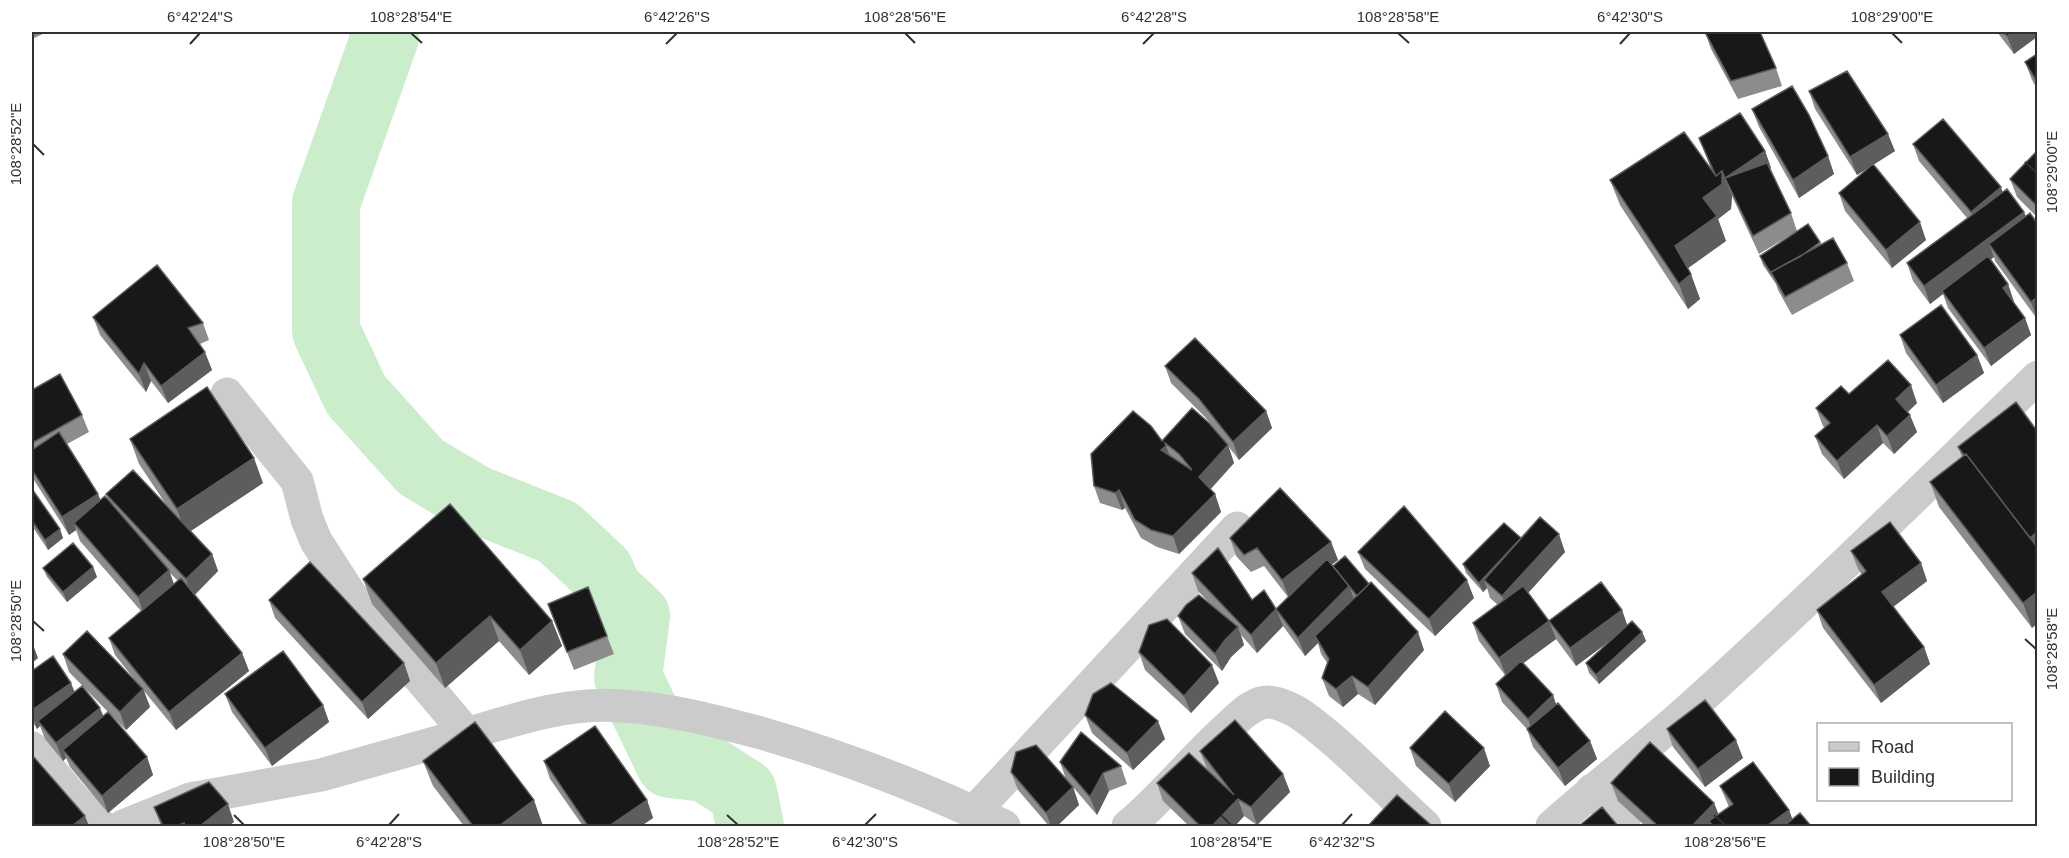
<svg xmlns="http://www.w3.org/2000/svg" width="2069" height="858" font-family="Helvetica,sans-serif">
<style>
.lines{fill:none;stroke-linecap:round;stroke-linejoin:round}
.river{stroke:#cbedcc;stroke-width:68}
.street{stroke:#cbcbcb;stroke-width:33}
.wall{fill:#8c8c8c;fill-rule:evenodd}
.shaded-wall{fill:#5d5d5d}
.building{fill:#181818;stroke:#5d5d5d;stroke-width:1.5;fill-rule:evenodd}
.ticks{fill:none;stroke:#313131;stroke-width:2}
.neatline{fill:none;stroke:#313131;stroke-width:2}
.ticks-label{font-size:15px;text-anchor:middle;fill:#313131}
</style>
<rect width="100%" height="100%" fill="#fff"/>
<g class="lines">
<path class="river" d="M383,32L385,37L326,203V331L356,395L421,467L473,498L558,532L600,571L609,591L636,616L628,677L670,764L706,768L743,792L750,826"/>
<path class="street" d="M227,394L297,481L307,519L316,541L354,600L467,734C516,719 570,701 623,706C671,709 715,721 761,733C845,757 926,789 1004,826
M32,748L74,799L101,826
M1592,790L1624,826
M974,812L1237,528
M123,826L190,799L321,775L467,734
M1128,826C1163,797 1191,761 1225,730C1236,720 1246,708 1261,703C1273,699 1293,709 1303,716C1347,748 1385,790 1425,826
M1552,826C1599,784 1650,745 1697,702C1813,597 1925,486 2038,377"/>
</g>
<path class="wall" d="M32,32H47L32,39Z
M1705,32L1776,68L1782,86L1738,99L1711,49Z
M1997,32H2037L2014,54Z
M2037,54V89L2032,80L2025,62Z
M1809,91L1895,151L1873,165L1926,240L1892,268L1845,211L1839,193L1872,165L1857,175L1815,109Z
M1752,109L1828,156L1834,174L1799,198L1759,127Z
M1699,138L1765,151L1771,168L1770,169L1791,213L1797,231L1759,254L1732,196L1731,209L1718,219L1726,241L1688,268L1700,299L1688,309L1620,205L1610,180L1711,169Z
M1913,144L2002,192L2024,212L2026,217L2037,223V319L1995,261L1994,257L1990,260L2008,284L2014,302V303L2025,318L2031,335L1991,366L1948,308L1943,294L1930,304L1913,281L1907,263L1967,218L1919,161Z
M2037,151V217L2017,197L2010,179Z
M1820,242L1821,244L1847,263L1854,281L1792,315L1778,290L1776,284L1763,265L1760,256Z
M93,317L203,323L209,340L200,344L212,370L168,403L151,381L146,392L100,335Z
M1900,335L1977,355L1984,373L1943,403L1906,353Z
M1165,366L1266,411L1272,428L1239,460L1228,446L1234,463L1210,490L1215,494L1221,512L1179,554L1157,547L1141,538L1125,508L1122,510L1100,503L1094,486L1162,441L1222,438L1205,417L1171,383Z
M32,390L82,415L89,432L67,444L100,500L108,499L106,494L167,506L139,464L130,439L263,483L191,531L212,554L218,571L195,595L242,653L249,671L176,730L144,691L150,707L126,730L109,713L147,757L153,775L108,813L70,767L66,758L63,761L45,739L40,726L37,729L32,721V671L74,692L103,716L108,712L69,672L63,654L138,684L115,655L109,638L141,611L80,541L76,530L69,535L32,477ZM170,573L178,581L174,584Z
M1849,394L1917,403L1908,412L1917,432L1894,454L1883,443L1844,479L1822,454L1815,436L1825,428L1823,426L1816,408Z
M2037,431L2032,628L1939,507L1930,482L1962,457L1958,447Z
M32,489L63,538L48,550L32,526Z
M1230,538L1331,542L1338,560L1331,564L1424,650L1375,705L1358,694L1343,707L1329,696L1322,678L1328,664L1321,654L1318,643L1305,656L1283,626L1257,653L1241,635L1244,645L1231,657L1222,671L1185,634L1178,616L1213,607L1198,591L1192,573L1252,600L1276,609L1288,597L1264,566L1251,572L1236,556Z
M1521,538L1565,552L1528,593L1549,621L1622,610L1627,625L1642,632L1646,641L1599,684L1589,673L1586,663L1609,642L1576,666L1556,639L1523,663L1553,695L1556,705L1590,741L1597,759L1565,786L1533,747L1527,729L1502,702L1496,684L1505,675L1479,641L1473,623L1498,605L1490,598L1487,588L1483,592L1466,573L1463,564Z
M1851,551L1921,563L1927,581L1893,607L1924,647L1930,664L1881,703L1823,628L1817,610L1862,575L1858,569Z
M1358,552L1474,598L1435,636L1365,569Z
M93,567L97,577L67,602L47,577L43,568Z
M363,579L552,621L562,646L529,675L499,641L445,688L372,604Z
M269,600L404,663L410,681L368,719L275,618Z
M548,604L607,636L614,654L574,670Z
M1139,652L1219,683L1191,713L1145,670Z
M225,694L323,705L329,722L272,766L232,712Z
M1085,715L1165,739L1133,770L1092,733Z
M1667,729L1743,758L1705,787L1673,747Z
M1410,748L1490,766L1455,802L1416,766Z
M1200,751L1283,774L1290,792L1257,825L1244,816L1235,826H1189L1163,801L1157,783L1210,772L1207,769Z
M423,761L543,826H464L433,786Z
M544,761L647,800L653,818L641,826H583L550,779Z
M1060,762L1121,766L1127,784L1109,791L1097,815L1066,779Z
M1011,772L1073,787L1079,805L1057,826H1049L1018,790Z
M1611,783L1714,803L1718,814L1729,807L1720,786L1789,810L1792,819L1811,826H1645L1618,801Z
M154,807L234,822L228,826H161Z"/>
<path class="shaded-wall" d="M2014,32H2037V37L2014,54L2007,36Z
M1888,134L1895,151L1857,175L1850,157Z
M1765,151L1771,168L1733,195L1725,178Z
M1828,156L1834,174L1799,198L1793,180Z
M1722,171L1732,196L1731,209L1718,219L1726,241L1684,271L1675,246L1703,198Z
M2001,187L2007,205L1977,230L1971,212Z
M2024,212L2031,230L1989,244L1994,257L1944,294L1942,291L1943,294L1930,304L1924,286Z
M1920,222L1926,240L1892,268L1886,250Z
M1691,274L1700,299L1688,309L1679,284Z
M2008,284L2014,302L2009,306L2003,288Z
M2037,297V318L2031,302Z
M2025,318L2031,335L1991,366L1984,348Z
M205,352L212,370L168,403L161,386Z
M1977,355L1984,373L1943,403L1936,385Z
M144,363L151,381L146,392L139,374Z
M1911,385L1917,403L1902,417L1896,399Z
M1266,411L1272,428L1239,460L1233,442Z
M1910,415L1917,432L1894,454L1887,436Z
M1877,425L1883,443L1844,479L1837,461Z
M1228,445L1234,463L1205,495L1199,477Z
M1166,446L1173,464L1161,450Z
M254,458L263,483L186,534L177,509Z
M1119,490L1125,508L1122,510L1115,493Z
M98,494L105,511L74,523L76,530L69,535L62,517Z
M1215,494L1221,512L1179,554L1173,536Z
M60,529L63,538L48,550L45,540Z
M2037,532V555L2029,539Z
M1559,534L1565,552L1509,614L1502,596Z
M1522,539L1484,580L1487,588L1483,592L1479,583Z
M1331,542L1338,560L1289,598L1282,580Z
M212,554L218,571L192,597L186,579Z
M1921,563L1927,581L1889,610L1882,592Z
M93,567L97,577L67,602L63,592Z
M169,570L175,588L144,615L138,597Z
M1467,580L1474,598L1435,636L1429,619Z
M1349,586L1356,604L1315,636L1318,643L1305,656L1298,638Z
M2037,592V624L2032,628L2023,603Z
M1276,609L1283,626L1257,653L1251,635Z
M1622,610L1628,627L1576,666L1570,648Z
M490,616L499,641L445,688L436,663Z
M552,621L562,646L529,675L520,650Z
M1549,621L1556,639L1506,676L1499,658Z
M1238,627L1244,645L1231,657L1222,671L1215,654L1225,640Z
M1418,632L1424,650L1375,705L1368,687Z
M1642,632L1646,641L1599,684L1596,675Z
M32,642L38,658L32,663Z
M1924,647L1930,664L1881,703L1874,685Z
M242,653L249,671L176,730L169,712Z
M404,663L410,681L368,719L362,702Z
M1212,665L1219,683L1191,713L1184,696Z
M1352,676L1358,694L1343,707L1336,689Z
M71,683L78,700L38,721L40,726L37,729L32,715V710Z
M143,689L150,707L126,730L120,712Z
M1553,695L1559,713L1534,736L1528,719Z
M323,705L329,722L272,766L265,748Z
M100,708L107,725L63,750L66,758L63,761L56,743Z
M1158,721L1165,739L1133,770L1127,753Z
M1736,740L1743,758L1705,787L1698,769Z
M1590,741L1597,759L1565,786L1558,768Z
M1484,748L1490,766L1455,802L1449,784Z
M147,757L153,775L108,813L102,796Z
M1103,773L1109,791L1097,815L1090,797Z
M1283,774L1290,792L1257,825L1251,807Z
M1073,787L1079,805L1057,826H1051L1046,813Z
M1238,799L1244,816L1235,826H1212Z
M534,800L543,826H499Z
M647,800L653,818L641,826H609Z
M1714,803L1721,820L1709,821L1711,826H1692Z
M228,804L234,822L228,826H200Z
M1789,810L1795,826H1767Z
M85,816L89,826H72Z"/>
<path class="building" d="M1705,32H1760L1776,68L1731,81Z
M2003,32H2014L2007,36Z
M2037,54V82L2025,62Z
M1847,71L1888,134L1850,157L1809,91Z
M1792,86L1809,115L1828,156L1793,180L1752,109Z
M1740,113L1765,151L1725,178L1767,163L1791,213L1753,236L1725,178L1722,171L1716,176L1715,174L1699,138Z
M1943,119L2001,187L1971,212L1913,144Z
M1684,132L1716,176L1722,171V184L1703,198L1717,216L1675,246L1691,274L1679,284L1610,180Z
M2037,151V206L2010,179Z
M1873,164L1920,222L1886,250L1839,193Z
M2007,189L2024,212L1924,286L1907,263Z
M2030,213L2037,223V297L2031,302L1989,244Z
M1808,224L1820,242L1801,256L1771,272L1772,275L1760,256Z
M1833,238L1847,263L1785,297L1771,272Z
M1988,256L2008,284L2003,288L2025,318L1984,348L1942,291Z
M157,265L203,323L188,328L205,352L161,386L144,363L139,374L93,317Z
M1941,305L1977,355L1936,385L1900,335Z
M1195,338L1266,411L1233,442L1199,399L1165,366Z
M1888,360L1911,385L1896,399L1910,415L1887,436L1877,425L1837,461L1815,436L1830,423L1816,408L1841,386L1849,394Z
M60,374L82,415L32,443V390Z
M207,387L254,458L177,509L130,439Z
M2016,402L2037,431V532L2030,538L1966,454L1964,455L1958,447Z
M1192,408L1209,423L1228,445L1199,477L1215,494L1173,536L1151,530L1135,520L1119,490L1115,493L1094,486L1091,454L1133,411L1151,426L1162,441ZM1165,443L1179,454L1192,470L1161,450L1166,446Z
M59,432L98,494L62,517L32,470V450Z
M1966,454L2037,547V592L2023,603L1930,482Z
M133,470L212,554L186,579L106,494Z
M1280,488L1331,542L1282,580L1257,548L1244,555L1230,538Z
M32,489L60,529L45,540L32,521Z
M105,496L169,570L138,597L74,523Z
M450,504L552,621L520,650L490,616L436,663L363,579Z
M1404,506L1467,580L1429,619L1358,552Z
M1540,517L1559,534L1502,596L1484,580Z
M1890,522L1921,563L1882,592L1924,647L1874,685L1817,610L1866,571L1851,551Z
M1504,523L1521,538L1479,583L1463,564Z
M73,543L93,567L63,592L43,568Z
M1218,548L1252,600L1264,590L1276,609L1251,635L1192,573Z
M1345,556L1369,584L1357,596L1333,566Z
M1327,559L1349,586L1298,638L1276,609Z
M310,562L404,663L362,702L269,600Z
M181,578L242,653L169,712L109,638Z
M1371,582L1418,632L1368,687L1352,676L1336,689L1322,678L1329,659L1315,636Z
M1601,582L1622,610L1570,648L1549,621Z
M1523,586L1549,621L1499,658L1473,623Z
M588,587L607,636L567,652L548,604Z
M1199,595L1238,627L1225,640L1215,654L1178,616L1186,605Z
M1167,619L1212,665L1184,696L1139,652L1149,625Z
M1632,621L1642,632L1596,675L1586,663Z
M87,631L143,689L120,712L63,654Z
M283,651L323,705L265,748L225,694Z
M53,656L71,683L32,710V671Z
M1521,661L1553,695L1528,719L1496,684Z
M1111,683L1158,721L1127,753L1085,715L1093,694Z
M82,686L100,708L56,743L38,721Z
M1705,700L1736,740L1698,769L1667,729Z
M1558,703L1590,741L1558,768L1527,729Z
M1445,711L1484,748L1449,784L1410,748Z
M108,712L147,757L102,796L63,750Z
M1235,720L1283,774L1251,807L1238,799L1212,826H1200L1157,783L1189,753L1234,795L1200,751Z
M475,722L534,800L499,826H473L423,761Z
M595,726L647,800L609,826H588L544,761Z
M1081,732L1121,766L1103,773L1090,797L1060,762Z
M1650,742L1714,803L1692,826H1658L1611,783Z
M1036,745L1073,787L1046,813L1011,772L1016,752Z
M32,755L85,816L72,826H32Z
M1753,762L1789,810L1767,826H1713L1709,821L1733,804L1720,786Z
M209,782L228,804L200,826H185L184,823L176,826H163L154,807Z
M1397,795L1432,826H1368Z
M1602,807L1618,826H1579Z
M1800,813L1811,826H1784Z"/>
<path class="ticks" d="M411,33L422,43M905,33L915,43M1398,33L1409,43M1892,33L1902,43M190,44L200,33M666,44L677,33M1143,44L1154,33M1620,44L1630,33M33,144L44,155M2025,162L2036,172M33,621L44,631M2025,639L2036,649M234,815L244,825M727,815L738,825M1221,815L1231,825M1714,815L1725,825M389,825L399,814M865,825L876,814M1342,825L1352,814"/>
<rect width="2069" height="858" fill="none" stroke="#ffffff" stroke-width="66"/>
<rect x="1817" y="723" width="195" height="78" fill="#ffffff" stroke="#adadad" stroke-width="1.5"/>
<rect x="1829" y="742" width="30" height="9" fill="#cbcbcb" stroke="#adadad" stroke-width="1.5"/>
<text x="1871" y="753" font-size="18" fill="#313131">Road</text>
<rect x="1829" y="768" width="30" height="18" fill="#181818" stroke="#adadad" stroke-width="1.5"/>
<text x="1871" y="783" font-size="18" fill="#313131">Building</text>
<rect x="33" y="33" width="2003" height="792" class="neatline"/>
<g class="ticks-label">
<text x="200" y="22">6°42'24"S</text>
<text x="411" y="22">108°28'54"E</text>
<text x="677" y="22">6°42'26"S</text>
<text x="905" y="22">108°28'56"E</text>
<text x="1154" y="22">6°42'28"S</text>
<text x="1398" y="22">108°28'58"E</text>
<text x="1630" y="22">6°42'30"S</text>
<text x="1892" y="22">108°29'00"E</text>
<text transform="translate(16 144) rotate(-90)" y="5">108°28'52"E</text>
<text transform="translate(2052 172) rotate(-90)" y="5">108°29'00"E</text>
<text transform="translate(16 621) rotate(-90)" y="5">108°28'50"E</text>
<text transform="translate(2052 649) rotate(-90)" y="5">108°28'58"E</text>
<text x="244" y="847">108°28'50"E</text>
<text x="389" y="847">6°42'28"S</text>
<text x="738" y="847">108°28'52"E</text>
<text x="865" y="847">6°42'30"S</text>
<text x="1231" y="847">108°28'54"E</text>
<text x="1342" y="847">6°42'32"S</text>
<text x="1725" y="847">108°28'56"E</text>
</g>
</svg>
